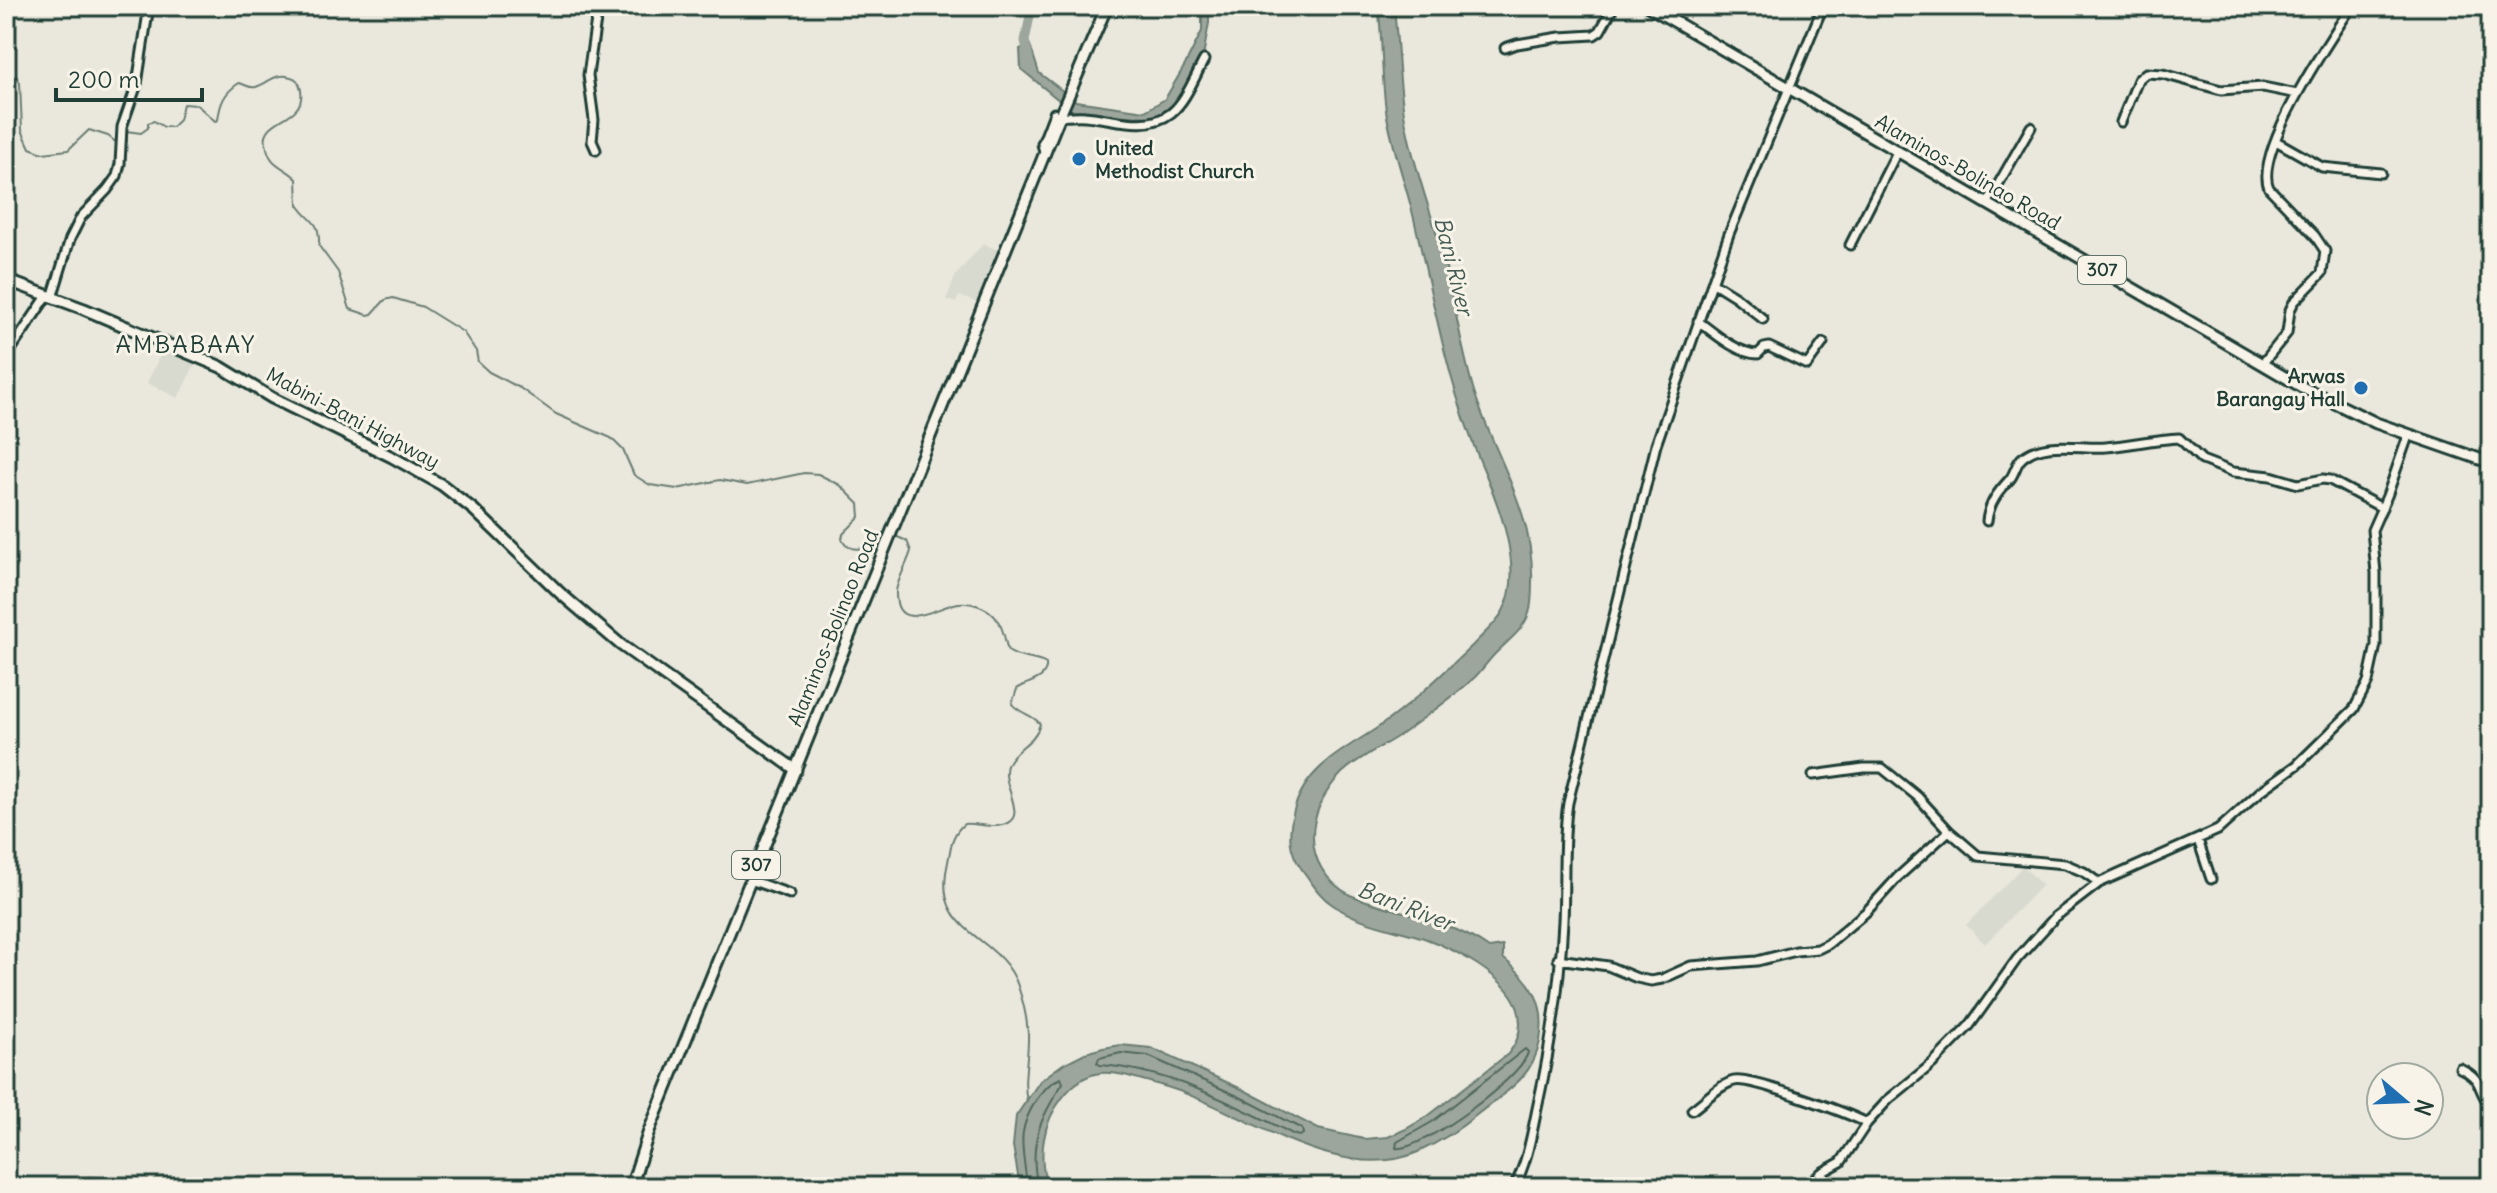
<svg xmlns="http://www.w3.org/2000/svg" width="2497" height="1193" font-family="Delius,sans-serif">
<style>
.built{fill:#d9dacf}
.water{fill:#9ca69c;stroke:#6a7c72;stroke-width:2}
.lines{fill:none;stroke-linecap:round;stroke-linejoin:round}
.shore{stroke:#51675e;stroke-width:2}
.stream{stroke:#6a7c72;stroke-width:2}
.river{stroke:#9ca69c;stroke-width:9}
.minor-casing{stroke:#1f3d34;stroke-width:13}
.major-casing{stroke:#1f3d34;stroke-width:15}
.minor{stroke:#f7f3e8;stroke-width:7}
.major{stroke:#f7f3e8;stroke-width:9}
.poi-dot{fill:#1f6fb2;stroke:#f7f3e8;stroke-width:3}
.labels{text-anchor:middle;stroke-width:6;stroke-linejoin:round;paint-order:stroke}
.shield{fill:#f7f3e8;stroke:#60746a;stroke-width:2}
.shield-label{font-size:18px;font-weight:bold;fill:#1f3d34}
.poi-label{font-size:20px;font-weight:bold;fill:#1f3d34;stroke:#f7f3e8;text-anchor:start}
.street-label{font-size:20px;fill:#1f3d34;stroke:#f7f3e8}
.water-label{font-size:22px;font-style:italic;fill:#445c53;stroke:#f7f3e8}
.quarter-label{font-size:24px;letter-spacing:2px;fill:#1f3d34;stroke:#f7f3e8}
</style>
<rect width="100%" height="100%" fill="#eae8dd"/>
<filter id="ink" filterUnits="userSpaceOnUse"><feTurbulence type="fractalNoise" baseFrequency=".0125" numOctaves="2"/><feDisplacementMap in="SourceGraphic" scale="16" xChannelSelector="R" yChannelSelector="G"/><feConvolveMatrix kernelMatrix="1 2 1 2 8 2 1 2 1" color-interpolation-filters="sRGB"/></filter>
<g filter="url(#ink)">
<path class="built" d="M983,244L1001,251L979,303L959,296L956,303L946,300L956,275Z
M165,345L197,360L178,398L147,383Z
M2023,866L2042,885L1985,944L1966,925Z"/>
<path class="water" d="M1202,6H1209V23L1203,57L1173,105L1155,117L1100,115L1072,111L1021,69L1020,49L1030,45L1039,73L1076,101L1145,111L1165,99L1185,65L1202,31Z
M1378,6H1393L1394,9C1399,49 1398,90 1407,129C1416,175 1434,219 1445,264C1455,305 1461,347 1473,388C1493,455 1535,510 1532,583C1532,593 1532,604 1529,613C1524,629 1510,639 1499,650C1490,658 1483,669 1475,677C1453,698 1427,715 1403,733C1384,746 1359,757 1342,773C1305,810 1299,867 1350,895C1398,914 1445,917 1489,948L1503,946V958C1531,981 1547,1002 1540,1041C1533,1077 1507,1091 1479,1113C1461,1128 1440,1142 1418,1152C1337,1188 1236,1105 1160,1085C1141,1080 1119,1071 1100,1073C1071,1077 1048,1112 1044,1139C1041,1154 1043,1172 1047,1187H1020L1013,1146L1016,1116L1040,1081L1063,1064L1085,1053L1103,1048L1121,1045L1151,1048L1244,1090L1318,1129L1364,1139L1388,1137L1406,1129L1428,1116L1508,1054C1520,1040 1523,1024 1517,1006C1505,975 1454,949 1424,938C1394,928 1360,924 1333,905C1319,896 1313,884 1303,871C1288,851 1288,834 1294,810C1306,766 1345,750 1380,726C1413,703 1443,673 1473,645C1483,634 1496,624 1503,611C1526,570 1497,500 1480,461C1448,385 1434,303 1415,223C1407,187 1391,145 1386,110C1381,75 1383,40 1378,6Z"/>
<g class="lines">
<path class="shore" d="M1525,1049L1528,1052C1524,1076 1420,1152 1396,1148L1397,1142L1432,1122Z
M1121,1053L1148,1056L1240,1097L1302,1129L1303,1134L1300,1136L1295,1135C1233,1104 1170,1070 1100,1065L1097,1063L1099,1058Z
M1027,1187C1024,1149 1014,1134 1037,1099C1044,1090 1050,1082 1061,1078L1063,1083C1040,1118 1028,1144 1038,1187"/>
<path class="stream" d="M6,71L16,76L20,83L22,130L30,148L43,153L68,150L89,130L108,136L117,143
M122,145L127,141L126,131L141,133L148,128V123L154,121L164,127H172L179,120L183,104L197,105L215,121L218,120C220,103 224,93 239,83C245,84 250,89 256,87C269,83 275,72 291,77C297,78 300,84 301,90C305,117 276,117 268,131C266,134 265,139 266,143C269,167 283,165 297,179L298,205C311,224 320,219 319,246L338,272L350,309L368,315L372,314L385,300L393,298L423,307L463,332L476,351L478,362L489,372L520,388L556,414L611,438L623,450L634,475L650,485L677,489L720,480L747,485L804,473L818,474L840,485L859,504L860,517L843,534L842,539C853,558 869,545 884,537
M895,536L907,541L911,551C908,562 896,583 896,592C895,634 934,609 954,604C969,600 990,607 998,621C1004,629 1005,642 1008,651C1020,660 1034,657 1046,664C1048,680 1028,681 1017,689L1012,704C1020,714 1034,715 1040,724C1035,743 1016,747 1008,763C997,785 1036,822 996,826C986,827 975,823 964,824C951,835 951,847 948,862C930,936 1000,932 1018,986C1023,1001 1027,1018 1028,1034C1029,1056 1022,1080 1027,1101"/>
<path class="river" d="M1029,58L1025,41L1032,6
M62,1187C78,1181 90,1177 107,1183L109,1187"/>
<defs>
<path id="minor" d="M1505,48L1517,44L1560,37L1594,35L1600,31L1614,6
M1060,116C1068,117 1077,115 1085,116C1112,118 1147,132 1171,113C1186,101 1195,76 1204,60
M2121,122L2138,80L2146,73L2163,74L2221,90L2263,87L2297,94
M2276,141L2322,167L2381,173
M596,150L592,141L594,120L588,75L598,6
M1045,155L1042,144L1054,113
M1987,204L2031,127
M1850,245L1897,152
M1712,282L1736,297L1763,319
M52,298L70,239L81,217L107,190L117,176L120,164L122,127L137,84L149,6
M1698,321C1714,333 1738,354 1758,354L1764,348L1769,347L1807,365L1823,343
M6,357L47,296
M2263,363L2287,333L2290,310L2294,302L2322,273L2325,251L2315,236L2269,188C2253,152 2330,39 2352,6
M1987,521C1989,503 1998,492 2010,479C2015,473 2016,463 2022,458C2044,439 2080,449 2106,447C2130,445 2155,439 2179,438L2202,460L2233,472L2271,476L2298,484L2323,479L2330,480L2382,508
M1813,775L1864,768H1882L1918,797L1949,831L1978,856L2065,864L2084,872L2099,883
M2198,840L2211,879
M750,880L790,894
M1558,959L1608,966L1637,978L1651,981L1662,979L1691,966L1757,961L1796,951L1818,949L1828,944L1866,912L1898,877L1949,831
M2460,1068C2485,1080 2476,1090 2491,1106
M1692,1110C1705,1101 1719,1085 1734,1081C1751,1077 1847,1113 1867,1123
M1514,1187C1528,1161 1532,1132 1538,1104C1551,1045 1560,981 1563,921C1565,881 1562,842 1568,803L1656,445L1729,234L1823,6
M1807,1187L1821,1173L1841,1162L1867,1123L1888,1100L1932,1064L1970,1025L2017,959L2055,917L2099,883L2218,830L2261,791L2297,765L2354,709L2368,682L2376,645V573L2372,530L2387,496L2408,436"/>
<path id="major" d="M1648,6L2302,387L2376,423L2491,463
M6,280L84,309L221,367L272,398L392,457L442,485L474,510L560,593L621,645L796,770
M631,1187L649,1131L1061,113L1107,6"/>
</defs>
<use href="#minor" class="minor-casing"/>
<use href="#major" class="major-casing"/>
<use href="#minor" class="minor"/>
<use href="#major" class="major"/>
</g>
</g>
<g class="poi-dot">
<circle cx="1079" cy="159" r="8"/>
<circle cx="2361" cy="388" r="8"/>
</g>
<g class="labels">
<g class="shield">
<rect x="2078" y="256" width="48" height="28" rx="6"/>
<rect x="732" y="851" width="48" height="28" rx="6"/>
</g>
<g class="shield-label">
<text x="2102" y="276">307</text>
<text x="756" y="871">307</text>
</g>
<g class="poi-label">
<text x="1095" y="155">United<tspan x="1095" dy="23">Methodist Church</tspan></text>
<text x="2345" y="383" text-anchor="end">Arwas<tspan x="2345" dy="23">Barangay Hall</tspan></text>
</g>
<g class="street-label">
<text transform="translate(1968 172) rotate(30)" y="7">Alaminos-Bolinao Road</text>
<text transform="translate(353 418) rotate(28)" y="7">Mabini-Bani Highway</text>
<text transform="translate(833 628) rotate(-68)" y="7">Alaminos-Bolinao Road</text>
</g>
<g class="water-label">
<text transform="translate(1454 266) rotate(76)" y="8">Bani River</text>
<text transform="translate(1406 906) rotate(21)" y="8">Bani River</text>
</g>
<g class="quarter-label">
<text x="186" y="353">AMBABAAY</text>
</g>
</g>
<rect width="2497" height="1193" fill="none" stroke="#f7f3e8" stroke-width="32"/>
<rect x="16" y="16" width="2465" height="1161" fill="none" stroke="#1f3d34" stroke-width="3" filter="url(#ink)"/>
<g transform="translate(2405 1101) rotate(109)"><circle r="38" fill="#f7f3e8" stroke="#a1aaa0" stroke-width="2"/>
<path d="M0-6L14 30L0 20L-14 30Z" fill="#1f6fb2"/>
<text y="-12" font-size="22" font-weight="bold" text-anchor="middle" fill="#1f3d34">N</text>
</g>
<path d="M56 88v12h146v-12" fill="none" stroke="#1f3d34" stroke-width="4"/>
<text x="68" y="88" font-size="24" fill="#1f3d34" stroke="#f7f3e8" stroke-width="6" paint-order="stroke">200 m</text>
</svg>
